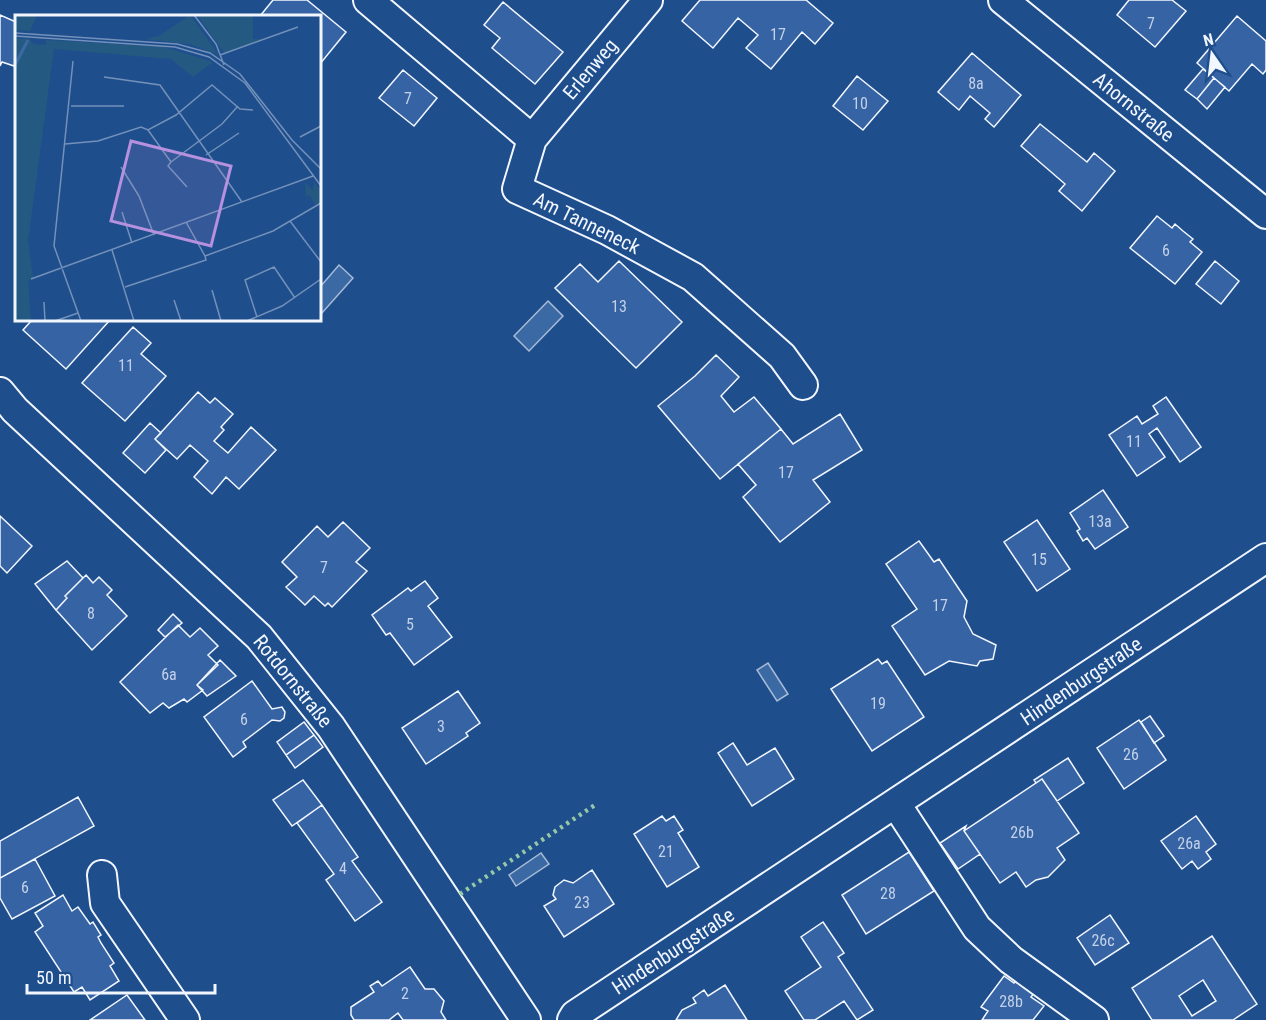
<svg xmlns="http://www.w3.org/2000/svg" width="1266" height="1020" font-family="'Roboto Condensed',sans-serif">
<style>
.water{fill:#3b69a3;stroke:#a8bbd7;stroke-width:1.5}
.building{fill:#3563a3;stroke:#f2f6ff;stroke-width:1.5;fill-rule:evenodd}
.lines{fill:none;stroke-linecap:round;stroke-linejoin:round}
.minor-casing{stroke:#f2f6ff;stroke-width:32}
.minor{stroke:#1f4e8c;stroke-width:28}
.hedge{stroke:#97c8a6;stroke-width:4.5;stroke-dasharray:3 4.5;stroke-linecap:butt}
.labels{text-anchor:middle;stroke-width:4.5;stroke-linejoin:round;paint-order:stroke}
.number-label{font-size:16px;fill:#c3d1e8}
.street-label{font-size:20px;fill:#f2f6ff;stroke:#1f4e8c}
.inset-river{fill:none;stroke:#3b69a3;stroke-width:3}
.inset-road{fill:none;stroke:#7391ba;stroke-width:1.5}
.view{fill:#b691df;fill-opacity:0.15;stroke:#b691df;stroke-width:3}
.inset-edge{fill:none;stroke:#f2f6ff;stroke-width:3}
</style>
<rect width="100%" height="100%" fill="#1f4e8c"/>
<path class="water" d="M339,265L353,278L322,313L320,311V287Z
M548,301L563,316L529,351L514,336Z
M768,663L788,694L777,701L757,670Z
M541,853L549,864L516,886L509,875Z"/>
<path class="building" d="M273,0H307L346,32L320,64V16H260Z
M700,0H806L833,23L815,44L802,32L771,69L746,48L758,35L738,18L713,48L682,21Z
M1129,0H1172L1186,11L1155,47L1117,15Z
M503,2L563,52L535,84L492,48L500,38L484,25Z
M0,15L16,22V60L14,66L2,62L0,66Z
M1237,16L1266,41V70L1263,74L1252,64L1229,91L1197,63Z
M972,53L1021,95L994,127L985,119L990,113L970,96L959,110L938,92Z
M1203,69L1214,78L1197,99L1185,90Z
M403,70L437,98L414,126L379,98Z
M857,76L888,101L863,130L833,106Z
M1214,78L1225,87L1207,109L1197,99Z
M1040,124L1087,162L1094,153L1115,171L1082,211L1059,191L1065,184L1021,146Z
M1157,216L1172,228L1175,224L1183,231L1193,239L1190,242L1202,252L1175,284L1130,248Z
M619,261L682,322L636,368L555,288L580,264L598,282Z
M1215,261L1239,281L1221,304L1196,284Z
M32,320H110L66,369L23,330Z
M133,327L151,343L141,354L166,376L125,421L82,383Z
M716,355L739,377L721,396L734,412L754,397L781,429L720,479L658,406L695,376Z
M198,392L210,403L215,398L233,414L221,427L224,430L214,441L228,453L251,427L276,450L239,489L226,477L212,494L194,477L208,461L190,445L177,459L155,439Z
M1166,397L1201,447L1180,462L1157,428L1149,434L1165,457L1137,476L1109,435L1137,416L1142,424L1158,414L1153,406Z
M840,414L862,450L813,480L830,502L780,542L743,497L756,485L738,464L781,429L793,444Z
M150,423L161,433L155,439L166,450L145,473L123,453Z
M1103,490L1128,527L1095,549L1087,538L1083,541L1077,531L1080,529L1070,513Z
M0,516L32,546L7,573L0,566Z
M1037,520L1070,569L1037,591L1004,542Z
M343,522L370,548L356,562L367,571L332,607L328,603L325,606L314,596L305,605L286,587L297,577L282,562L317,526L328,537Z
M919,541L934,562L939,559L967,601L964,617L973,634L996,645L993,659L980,661L977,666L949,661L925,675L892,626L917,609L886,564Z
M67,561L83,578L65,596L67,598L56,610L35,584Z
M86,575L93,583L99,577L112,590L107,595L127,616L92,650L56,610L67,598L65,596Z
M425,581L438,598L428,606L452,637L414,665L390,633L386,635L372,615L408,588L411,591Z
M173,614L182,623L165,637L158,630Z
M178,625L190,637L200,628L218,646L208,655L218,665L197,685L203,690L187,702L184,699L169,708L163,703L150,713L120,682Z
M878,659L882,664L887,661L924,717L872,751L831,689Z
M220,660L236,676L207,696L197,685Z
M252,681L272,709L282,707L285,712L284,718L280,721L272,720L243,742L246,747L233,757L204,717Z
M458,691L480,723L466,733L468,736L426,764L402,728Z
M1150,716L1164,736L1154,743L1141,722Z
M1139,720L1166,760L1124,789L1097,748Z
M304,722L314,735L286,755L277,742Z
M314,735L323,747L295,768L286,755Z
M733,743L747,765L775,748L794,779L752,806L718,753Z
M1068,758L1084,783L1057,801L1042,779L1036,783L1034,780Z
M1042,779L1079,833L1057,848L1065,860L1048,877L1036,880L1026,887L1016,872L1000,883L964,831Z
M303,780L322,805L292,826L273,800Z
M78,797L94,826L0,878V841Z
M322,805L358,857L352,861L382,902L355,921L326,880L334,874L297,823Z
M662,816L666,821L674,816L683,830L678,833L699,867L667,887L634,834Z
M1196,816L1216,844L1206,852L1211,859L1198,869L1192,861L1182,869L1161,841Z
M966,826L964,831L980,854L958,869L940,843Z
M909,852L934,891L866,934L842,895Z
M35,859L55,896L12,919L0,898V878Z
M592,870L614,904L564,937L544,906L556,899L553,895L555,887L564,880L573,883Z
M63,895L72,911L78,907L90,924L93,922L101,935L98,937L101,943L114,963L110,966L119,981L90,1000L82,987L74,992L35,932L43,926L35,913Z
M1110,915L1129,943L1095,965L1077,938Z
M823,922L844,953L838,957L873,1010L857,1020L844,1001L815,1020H804L785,991L821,967L801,937Z
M1212,936L1257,1004L1233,1020H1152L1132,988ZM1203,980L1216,1001L1192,1016L1179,996Z
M410,967L425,989H434L444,1001L441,1012L446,1020H403L398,1013L389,1020H354L351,1015V1007L374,992L370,986L378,981L382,986Z
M1004,976L1014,983L1017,980L1034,993L1031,997L1044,1006L1033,1020H982L988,1011L981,1007Z
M725,985L747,1020H676L682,1010L696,1003L693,998L704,990L708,996Z
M127,995L145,1020H90Z"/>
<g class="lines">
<defs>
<path id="minor" d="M368,0L532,139L517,189L607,230L693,277L782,356L803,385
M1003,0L1266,214
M532,139L648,0
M0,392L15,410L259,637L331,727L526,1020
M896,804L977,928L1011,960L1094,1020
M102,875L105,903L185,1020
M572,1020L575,1015L1266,558"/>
</defs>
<use href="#minor" class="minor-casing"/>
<use href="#minor" class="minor"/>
<path class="hedge" d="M460,894L595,805"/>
</g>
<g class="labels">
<g class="number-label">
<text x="1151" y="29">7</text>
<text x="778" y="40">17</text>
<text x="976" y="89">8a</text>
<text x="408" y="104">7</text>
<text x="860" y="109">10</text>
<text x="1166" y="256">6</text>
<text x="619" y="312">13</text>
<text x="126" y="371">11</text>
<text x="1134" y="447">11</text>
<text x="786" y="478">17</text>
<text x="1100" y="527">13a</text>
<text x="1039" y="565">15</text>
<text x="324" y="573">7</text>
<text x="940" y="611">17</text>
<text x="91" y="619">8</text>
<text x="410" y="630">5</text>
<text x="169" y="680">6a</text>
<text x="878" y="709">19</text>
<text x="244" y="725">6</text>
<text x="441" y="732">3</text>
<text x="1131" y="760">26</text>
<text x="1022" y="838">26b</text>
<text x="1189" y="849">26a</text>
<text x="666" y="857">21</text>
<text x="343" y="874">4</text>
<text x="25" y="893">6</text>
<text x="888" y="899">28</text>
<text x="582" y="908">23</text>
<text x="1103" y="946">26c</text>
<text x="405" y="999">2</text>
<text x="1011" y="1007">28b</text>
</g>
<g class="street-label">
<text transform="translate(590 69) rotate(-50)" y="7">Erlenweg</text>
<text transform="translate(1134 107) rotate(39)" y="7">Ahornstraße</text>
<text transform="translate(587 223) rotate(26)" y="7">Am Tanneneck</text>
<text transform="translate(293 681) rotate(51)" y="7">Rotdornstraße</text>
<text transform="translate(1081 681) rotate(-34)" y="7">Hindenburgstraße</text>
<text transform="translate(673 951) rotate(-33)" y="7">Hindenburgstraße</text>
</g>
</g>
<g transform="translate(15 15)">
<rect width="306" height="306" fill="#1f4e8c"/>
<path d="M0,0H22L15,16L0,15ZM175,0L204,40L175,29L130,24L144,21ZM182,0H238V24H250L209,38ZM0,23L15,24L18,29L31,30V25L149,32L198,47L178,62L156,44L39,34L13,226L18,262L13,267L16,306H0ZM290,167L298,176L299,167L306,176V187L301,190L294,180L291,182Z" fill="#245a82"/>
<path class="inset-river" d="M0,50L13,25"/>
<path class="inset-road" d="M179,0L201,29L209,50M0,18L162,29L195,38L225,59L277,125L306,154M0,21L160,32L194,42L230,68L306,171M205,40L283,12M58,46L39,231L66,306M89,62L145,70L227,187M56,91H109M133,115L156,147L153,151L172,172M285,122L306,111M50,129L83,126L126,112L133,115L161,100L197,70L225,94L238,95M191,140L224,118M156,147L207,109L223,91M106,152L124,181L139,220M107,197L117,228M275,206L306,247M171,207L190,241M97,235L119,306M16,264L298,161M110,272L191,245L190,241L258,216L306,188M197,275L206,306M159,285L166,306M29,287L30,306M242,302L230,265L259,252L280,283M40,306L63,298M232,306L267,291L306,264"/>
<path class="view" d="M116,126L216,151L196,231L96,206Z"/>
<rect width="306" height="306" class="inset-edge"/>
</g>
<g transform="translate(1212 54) rotate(346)" stroke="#1f4e8c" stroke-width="4.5" paint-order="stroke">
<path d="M0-4.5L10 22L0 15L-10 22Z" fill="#f2f6ff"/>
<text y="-9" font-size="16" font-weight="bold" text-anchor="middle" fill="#f2f6ff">N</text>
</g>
<path d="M27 984v9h188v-9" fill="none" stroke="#f2f6ff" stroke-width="3"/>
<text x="36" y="984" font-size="18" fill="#f2f6ff" stroke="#1f4e8c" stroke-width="4.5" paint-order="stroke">50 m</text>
</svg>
